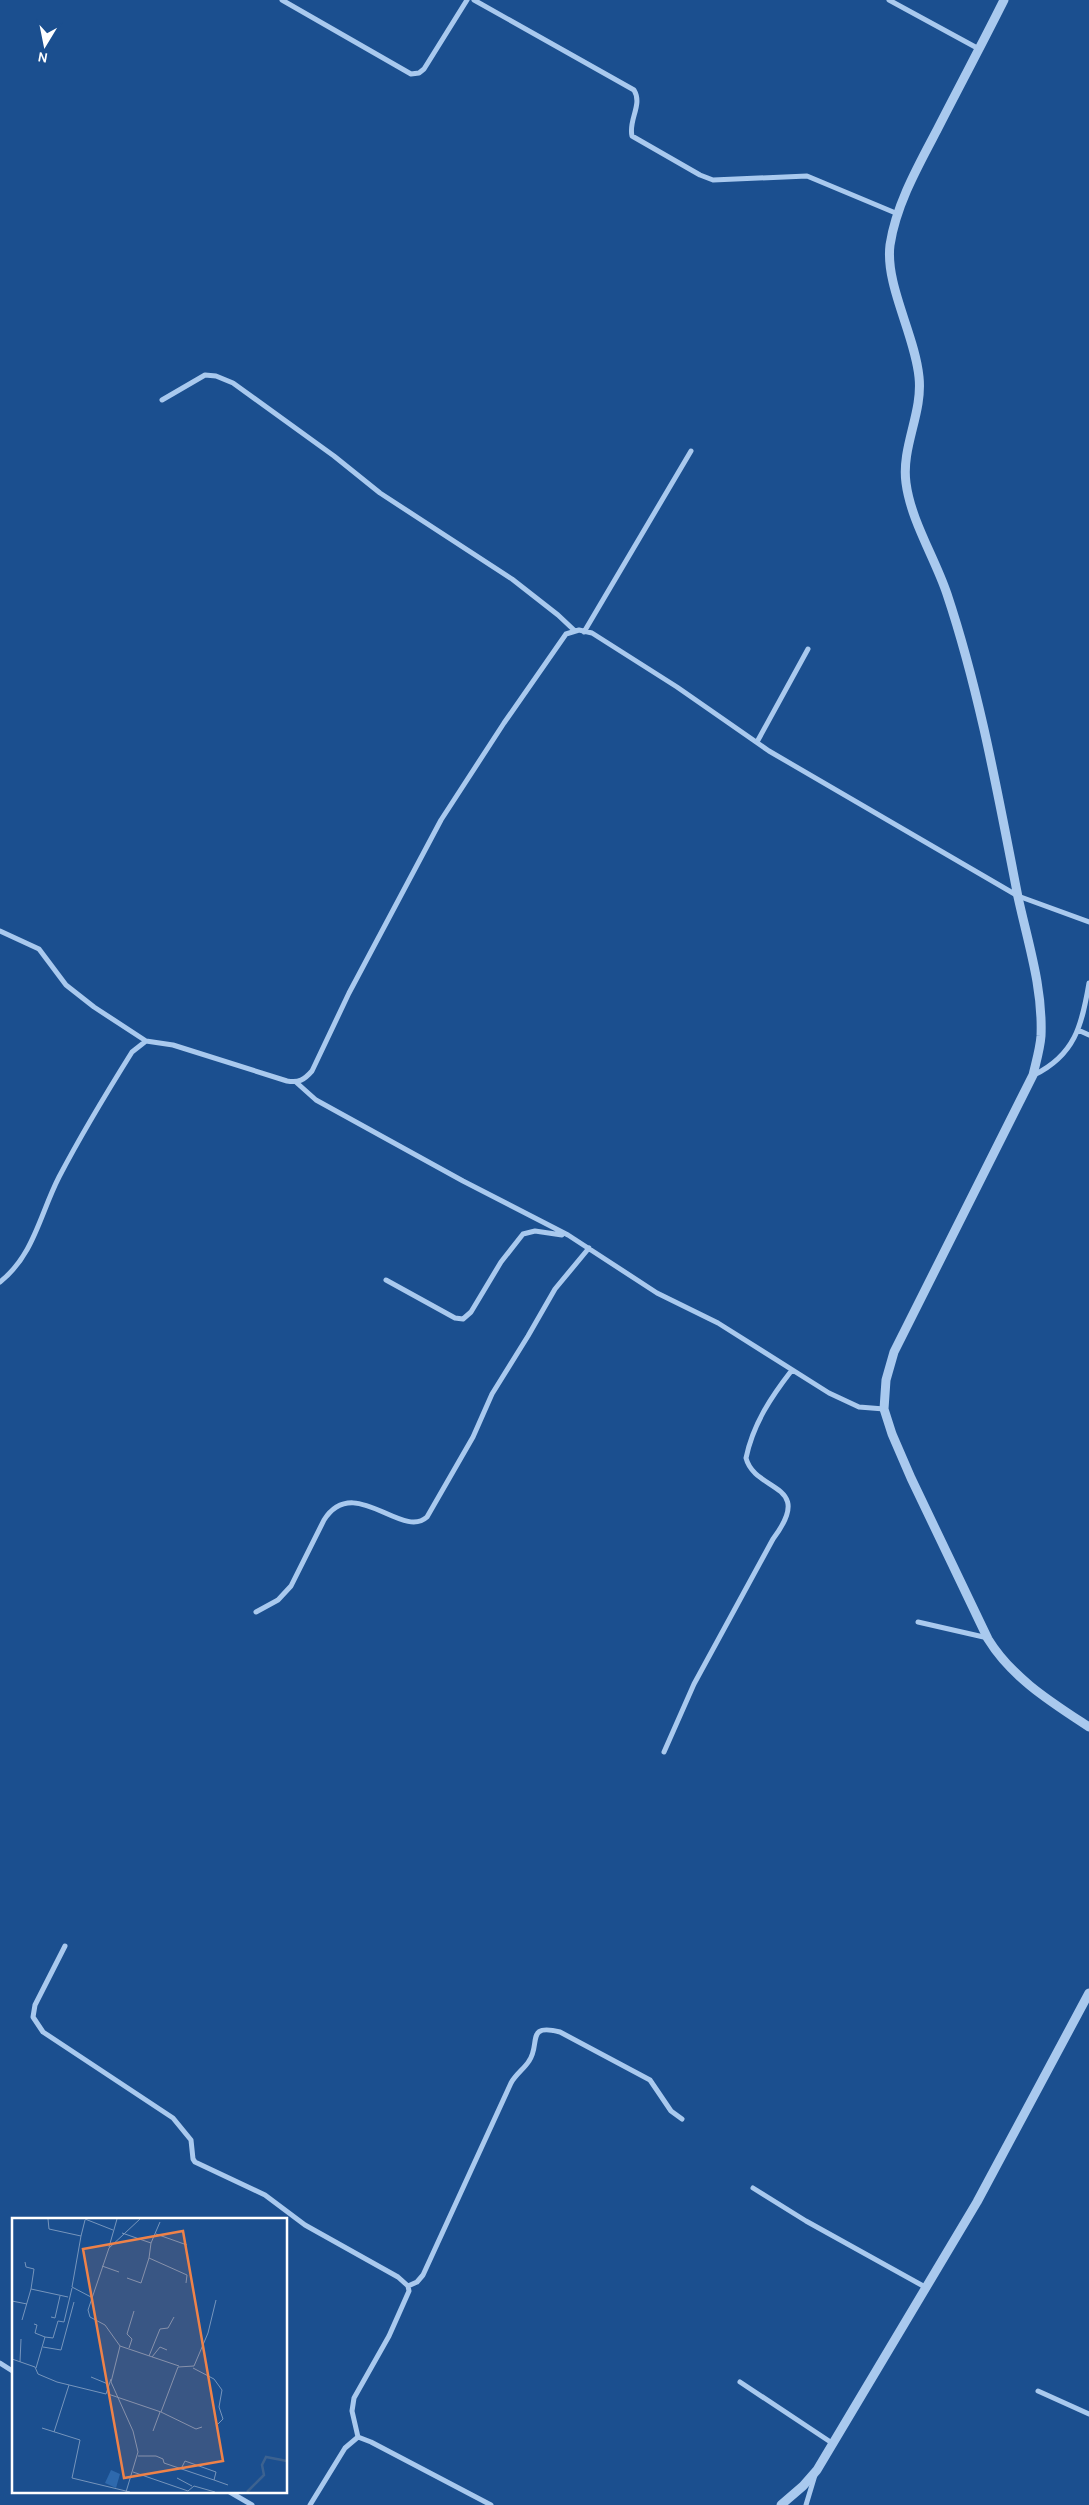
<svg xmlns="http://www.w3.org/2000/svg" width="1089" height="2505" font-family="Karla,sans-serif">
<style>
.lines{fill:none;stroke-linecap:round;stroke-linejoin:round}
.minor{stroke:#a9c9ee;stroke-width:5}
.tertiary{stroke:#a9c9ee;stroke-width:9}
.inset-river{fill:none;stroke:#3c6290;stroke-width:2.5}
.inset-road{fill:none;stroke:#7695bc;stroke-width:1}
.view{fill:#ee8249;fill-opacity:0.15;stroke:#ee8249;stroke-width:2.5}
.inset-edge{fill:none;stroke:#fff;stroke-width:2.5}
</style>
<rect width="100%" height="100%" fill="#1b4f8f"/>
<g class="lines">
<path class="minor" d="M282,0L411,74L419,73L424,69L467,0
M474,0L634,90C643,105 628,120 632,136L700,175L713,180L807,176L898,214
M889,0L979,49
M162,400L205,375L216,376L233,383L334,456L380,493L512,579L558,615L575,631
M584,632L691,451
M757,742L808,649
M0,931L39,949L66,985L94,1007L146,1041
M1078,1030L1089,1035
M1034,1075C1075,1055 1082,1025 1089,983
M297,1083L316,1100L463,1181L568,1235L657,1293L718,1323L829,1393L859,1407L884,1409
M386,1280L455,1318L463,1319L471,1312L501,1262L523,1234L535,1231L562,1235
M0,1282C34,1255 40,1214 59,1177C81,1135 107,1092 132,1052L146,1041L173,1045L287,1081C299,1083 304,1080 312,1071L349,993L441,820L504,723L566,634L579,630L592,633L677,687L769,751L1018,896L1089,922
M256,1612L278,1600L291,1586L324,1520C354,1473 402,1540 427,1517L473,1437L492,1394L528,1336L555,1289L589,1248
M918,1622L988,1638
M664,1752L694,1684L773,1539C816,1482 755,1493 746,1458C753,1424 771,1397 792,1370
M65,1946L35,2005L33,2017L43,2032L173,2118L191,2140L193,2159L195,2162L265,2195L305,2225L398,2277L408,2286L409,2291L389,2336L354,2398L352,2411L358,2437
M753,2188L806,2221L925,2287
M408,2286L417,2282L423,2275L511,2083C516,2074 524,2069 529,2061C541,2044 525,2023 560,2032L650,2080L671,2111L682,2119
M0,2363L14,2372
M740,2382L832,2443
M1038,2391L1089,2414
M228,2491L252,2505
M310,2505L345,2448L358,2437L371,2442L491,2505
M806,2505L815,2475"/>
<path class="tertiary" d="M1004,0C982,44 959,87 937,130C918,166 896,205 890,245C885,285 915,335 919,377C923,413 901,447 906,483C911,521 935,558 947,594C980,693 998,795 1018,897C1028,943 1043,988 1041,1036C1040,1049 1036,1062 1033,1075L894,1352L886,1380L884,1409L892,1434L911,1478L988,1639C1012,1678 1051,1702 1089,1727
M781,2505L803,2486L817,2470L977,2202L1089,1993"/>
</g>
<g transform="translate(12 2218)">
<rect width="275" height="275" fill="#1b4f8f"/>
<path d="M99,252L108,256L104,270L93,265Z" fill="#2e69ad"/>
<path class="inset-river" d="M235,274L252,257L250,247L254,239L275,243"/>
<path class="inset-road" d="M36,1L37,11L69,18L60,69L79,79M73,1L101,12M110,15L139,25L148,4M144,16L175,27M69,18L73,2M139,25L137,40L175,57L174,65M97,29L105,1M13,44L14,49L22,51L19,71L56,79M90,48L107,54M115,60L129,65L137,40M0,83L15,86M39,99L43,100L48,78M10,102L19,71M22,106L25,107L23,115L33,119L24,150M33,119L41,120L46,103L52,104L60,70M108,128L167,148M31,129L49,132L62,84M117,130L120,121L115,116L122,93M137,138L148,111L156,110L162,99M140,139L148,129L155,132M0,141L23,149L26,156L45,164L94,176L99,161M8,144L9,121M181,150L202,161L210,172L207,189L211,201L206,206M79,159L96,166M96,176L149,194L166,149L182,148L196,115L204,82M149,194L184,211L190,209M30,210L68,222L60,260L118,274M141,213L148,194M42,214L57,167M126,238H144L151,241L152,245L202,262M169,251L173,243L204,254L202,262L216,267M121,254L176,273L182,268L203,274M165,260L180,268M114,274L126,234L121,213L99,164L108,128L93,107L78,99L76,92L97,30L128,1"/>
<path class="view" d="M171,13L211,243L112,260L71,31Z"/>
<rect width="275" height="275" class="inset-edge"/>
</g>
<g transform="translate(45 45) rotate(190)" stroke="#1b4f8f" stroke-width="4" paint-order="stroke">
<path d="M0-4L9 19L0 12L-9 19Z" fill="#ffffff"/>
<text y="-8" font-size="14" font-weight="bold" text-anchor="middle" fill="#ffffff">N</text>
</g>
</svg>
